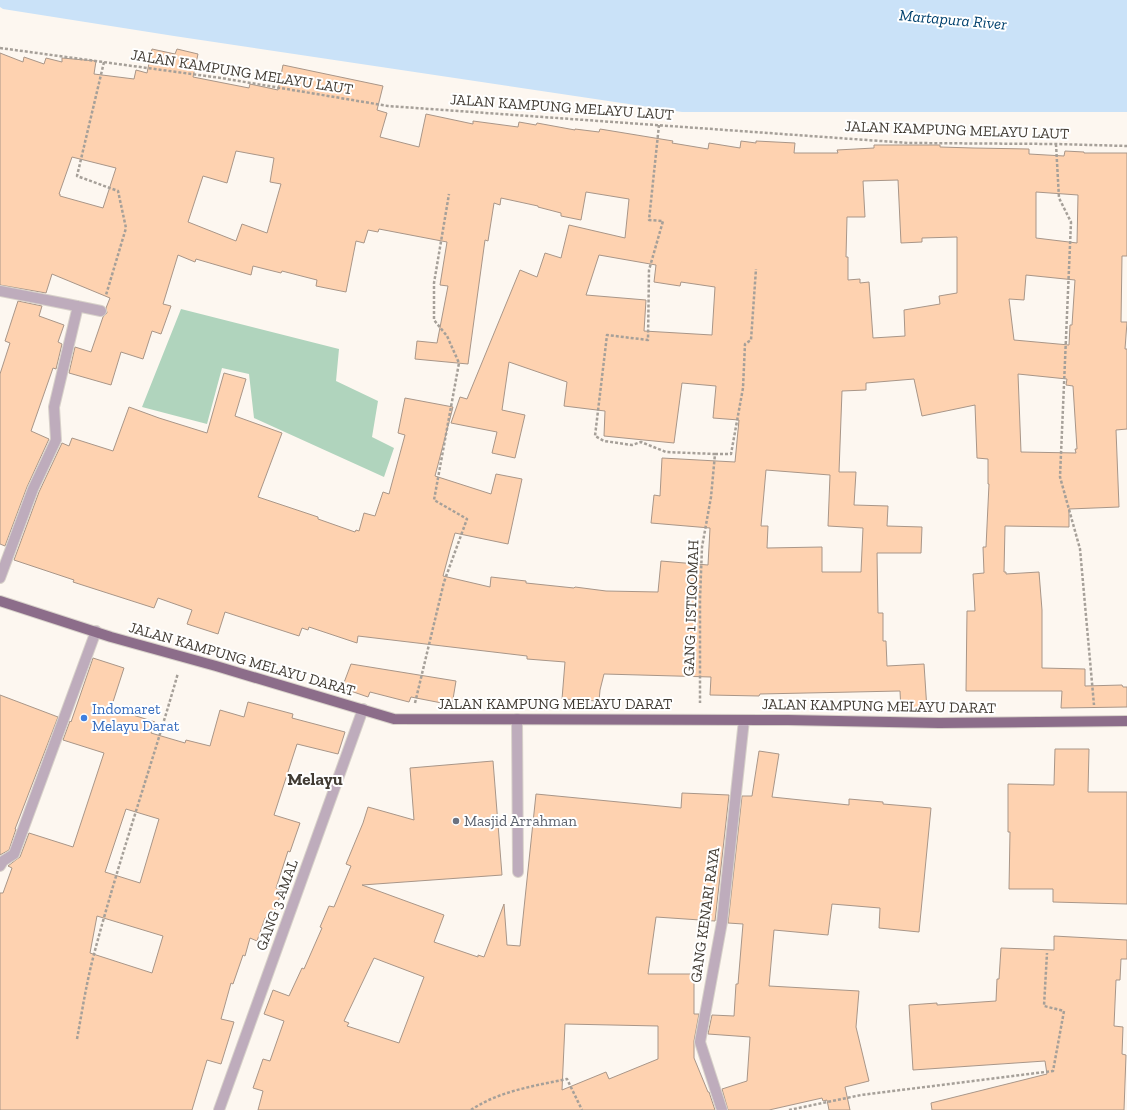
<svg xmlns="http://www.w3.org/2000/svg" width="1127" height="1110" font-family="'Zilla Slab',serif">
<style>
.green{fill:#b0d4bd}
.water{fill:#cae2f8}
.building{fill:#fed2b0;stroke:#a99688;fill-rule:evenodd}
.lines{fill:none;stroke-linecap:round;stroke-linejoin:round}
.minor-casing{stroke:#d8d2ca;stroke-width:12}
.major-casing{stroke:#d8d2ca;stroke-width:12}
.path{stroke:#a6a099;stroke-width:2.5;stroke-dasharray:3 2;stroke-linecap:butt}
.minor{stroke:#beacbc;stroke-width:10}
.major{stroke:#8c6d8a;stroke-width:10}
.shop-dot{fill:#3f7fe0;stroke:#fff;stroke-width:1.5}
.worship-dot{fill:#6b7280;stroke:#fff;stroke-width:1.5}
.labels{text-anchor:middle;stroke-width:4;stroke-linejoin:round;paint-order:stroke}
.street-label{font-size:15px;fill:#423c34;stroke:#fff}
.shop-label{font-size:15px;fill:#366cbe;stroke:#fff;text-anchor:start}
.worship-label{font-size:15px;fill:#5b616d;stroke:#fff;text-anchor:start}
.water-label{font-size:16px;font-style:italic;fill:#00416e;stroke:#fff}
.quarter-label{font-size:17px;font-weight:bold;fill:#423c34;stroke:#fff}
</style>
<rect width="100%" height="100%" fill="#fdf7f0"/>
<path class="green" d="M181,309L339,349L336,381L378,401L372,437L394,448L384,477L254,418L249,374L222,368L207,424L142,407Z"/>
<path class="water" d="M0,0H1127V112H682L174,36L3,9L0,7Z"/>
<path class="building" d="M152,49L175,54L177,49L198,54L193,77L249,88L250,84L278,90L283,65L383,86L377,110L387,113L380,137L419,147L426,114L473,124V121L518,127L519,122L536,125L537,123L575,130V129L599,132L600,129L673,141L672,143L708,149L709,143L740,148L741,141L756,143V141L795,143L794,153H838L837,150L874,148V145H940V147L973,148L1029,149V154L1064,156L1065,151L1084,152V153H1127V256H1122L1121,322H1127L1125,349H1127V429L1116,430L1119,507L1069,509V527L1005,526L1004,572H1006V574L1039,572L1042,610V668L1085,669V686L1122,685L1123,687H1127V707L1061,708L1062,691H966L967,611H975L973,574L984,573L983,547H986L989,484H988V459L977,458L975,405L922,416L914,379L866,383V390L842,391L839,472H856L854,505L888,506L887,526L922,527L921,553H877L878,613H883V641H886L887,666L924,664L927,710L901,711L900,691L760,694L759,696L710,695L711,677L604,674L600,690L599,701L562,699L565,662L527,659V656L358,636L357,643L309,627L308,630L302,628L299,636L225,612L218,634L187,624L192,610L158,598L154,608L73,582L74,580L14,560L39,492L62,443L69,446L72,438L113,451L129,407L159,418L207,433L224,373L246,379L235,416L282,433L258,497L318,517V519L355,532L356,530L359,531L364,513L375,516L383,492L389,494L405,435L398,433L405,398L453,407L435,476L491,494L496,474L522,479L508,544L455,533L450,550L443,576L490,587L491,577L526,581V583L574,588L575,587L606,591L658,592L661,561L708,565L710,528L651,523L654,495L660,496L662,458L735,462L739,420L713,418L716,386L682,383L674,443L604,436L605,411L564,406L567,382L509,362L502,410L525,415L515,458L492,453L497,432L451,423L460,397L467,399L520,270L537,277L545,253L561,258L569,225L625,238L629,199L586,192L581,220L561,216V213L538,207V206L501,198L500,205L494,203L488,241L485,240L468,364L415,359L417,341L437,343L448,286L440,285L447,242L379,229L378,232L368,230L364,243L356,241L346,292L316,286L317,280L282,271L281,273L253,266L251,275L196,259L195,262L178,255L163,304L171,306L161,334L152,331L143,359L121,352L111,385L69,373L75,347L91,352L103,317L107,313L106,308L110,298L52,274L46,293L0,285V53L23,62L24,57L44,64L46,58L62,62V58L96,61L94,74L134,79L136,70L147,73ZM236,151L274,158L270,182L281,184L267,233L242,224L236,241L188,222L203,176L227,183ZM72,157L116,168L103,208L60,196V194H59ZM898,180L901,243L922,242V238L957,237V293L939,296L940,304L904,310L905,336L873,338L869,282L860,283V279L848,280V257H846L847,217H865L863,181ZM1036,192L1078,195L1077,243L1036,238ZM599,255L656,265L654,282L680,286L681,282L715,287L712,335L644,331L646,300L586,295ZM1026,275L1075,280L1072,325H1070L1069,345L1014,340L1009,299L1024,300ZM1018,374L1067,379L1066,385L1073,386L1077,449H1075L1076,453L1021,452ZM766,470L830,475L828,526L863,528L861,572H822V547L767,548L768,526H761Z
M18,301L42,306L39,316L64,325L58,342L62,344L56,369L53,368L31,431L49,439L27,487L5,546L0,544V374L10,343L5,341Z
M93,658L124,668L111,708L155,722L151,733L185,743L186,740L210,746L220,710L244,717L248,702L293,714L292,718L345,732L338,754L297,744L274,815L300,823L290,852L288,851L276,888L282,890L272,920L265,918L257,941L250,938L245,956L243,955L233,984L231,983L221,1019L234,1022L221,1064L207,1060L192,1110H0V893H3L12,868L8,866L17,859L20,857L29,833L73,847L104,753L63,740L70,721L71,722ZM126,809L159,819L140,883L105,872ZM97,916L163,936L152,973L90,953Z
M351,664L456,681L452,705L411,697L409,702L370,692L368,697L342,688Z
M0,695L58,717L15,829H16L9,850L0,855Z
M1055,749H1089L1088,792H1127V904L1053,902V889H1009L1010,832H1008V784L1054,785Z
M759,751L779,754L772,797L849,805V799L883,802V804L931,808L919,932L879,928L880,908L832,904L828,935L774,930L769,986L859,991L856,1027L869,1081L845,1087L850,1110H829L827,1100L823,1101L822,1098L769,1110H728L722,1089L747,1081L750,1037L708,1034L712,1015L734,1016L736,984H738L743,924L728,923L742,796H752Z
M493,761L502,875L362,885L444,915L434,942L478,957V955L484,957L504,904L507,945L520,946L536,794L681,808L682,793L729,795L715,921L656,917L648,974H694V1014H699L694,1041V1058L708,1092H709L715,1110H258L263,1091L253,1088L263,1059L270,1061L284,1021L264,1014L273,990L289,996L302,968L304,969L322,928L320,927L329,906L334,907L351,866L346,864L363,823L368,807L414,820L410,768ZM374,958L424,977L399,1043L347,1026L349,1023L344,1021ZM565,1024L658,1026V1059L609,1079L606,1072L562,1090Z
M1054,936L1127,940V959H1121L1120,980H1116L1114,1026L1123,1027L1122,1054L1126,1055L1124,1110H932L931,1103L1047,1074L1045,1061L913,1070L909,1005L937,1003V1005L996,1001L997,979H999L1001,948L1054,950Z"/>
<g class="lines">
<defs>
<path id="minor" d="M0,291L67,304L101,311
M0,578L33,489L56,440L54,407L78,306
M517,719L518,872
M0,866L3,861L14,854L96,631
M219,1110L363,709
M722,1110L700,1042L722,922L744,720"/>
<path id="major" d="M0,601L111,637L216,666L394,719L788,720L939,723L1127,721"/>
</defs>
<use href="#minor" class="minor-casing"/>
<use href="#major" class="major-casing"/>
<path class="path" d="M0,48L221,78L388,106L909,143L1056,144L1127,146
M104,62L77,176L118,191L126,228L106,295
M659,125L649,220L663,221L649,270L648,340L607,335L595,436L604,441L632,445L641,442L666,452L715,454L711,497L702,547L700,599V703
M1056,144L1059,198L1071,222L1060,477L1080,549L1094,705
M715,454H731L743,388L745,344L751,340L756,269
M415,703L444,582L467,519L434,500L459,363L447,336L434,320V283L449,194
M77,1039C82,1012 86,985 93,958C118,862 151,768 178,673
M471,1110C499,1091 534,1086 567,1079L582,1110
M789,1110L861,1095L1053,1071L1064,1011L1044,1006L1047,953"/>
<use href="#minor" class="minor"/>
<use href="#major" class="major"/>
</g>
<circle class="shop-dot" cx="84" cy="718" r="4"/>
<circle class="worship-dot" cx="456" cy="821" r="4"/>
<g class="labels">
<g class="street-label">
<text transform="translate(242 72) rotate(9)" y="5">JALAN KAMPUNG MELAYU LAUT</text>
<text transform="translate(562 107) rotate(4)" y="5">JALAN KAMPUNG MELAYU LAUT</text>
<text transform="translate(957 130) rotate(2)" y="5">JALAN KAMPUNG MELAYU LAUT</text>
<text transform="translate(691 608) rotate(-88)" y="5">GANG 1 ISTIQOMAH</text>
<text transform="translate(242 659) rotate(16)" y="5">JALAN KAMPUNG MELAYU DARAT</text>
<text x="555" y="709">JALAN KAMPUNG MELAYU DARAT</text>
<text transform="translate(879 706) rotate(1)" y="5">JALAN KAMPUNG MELAYU DARAT</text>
<text transform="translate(277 905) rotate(-70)" y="5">GANG 3 AMAL</text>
<text transform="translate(705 915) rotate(-82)" y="5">GANG KENARI RAYA</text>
</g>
<g class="shop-label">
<text x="92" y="714">Indomaret<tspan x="92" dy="17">Melayu Darat</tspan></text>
</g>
<g class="worship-label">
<text x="464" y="826">Masjid Arrahman</text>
</g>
<g class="water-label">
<text transform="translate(953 19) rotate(5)" y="6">Martapura River</text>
</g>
<g class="quarter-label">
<text x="315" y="785">Melayu</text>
</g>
</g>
</svg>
